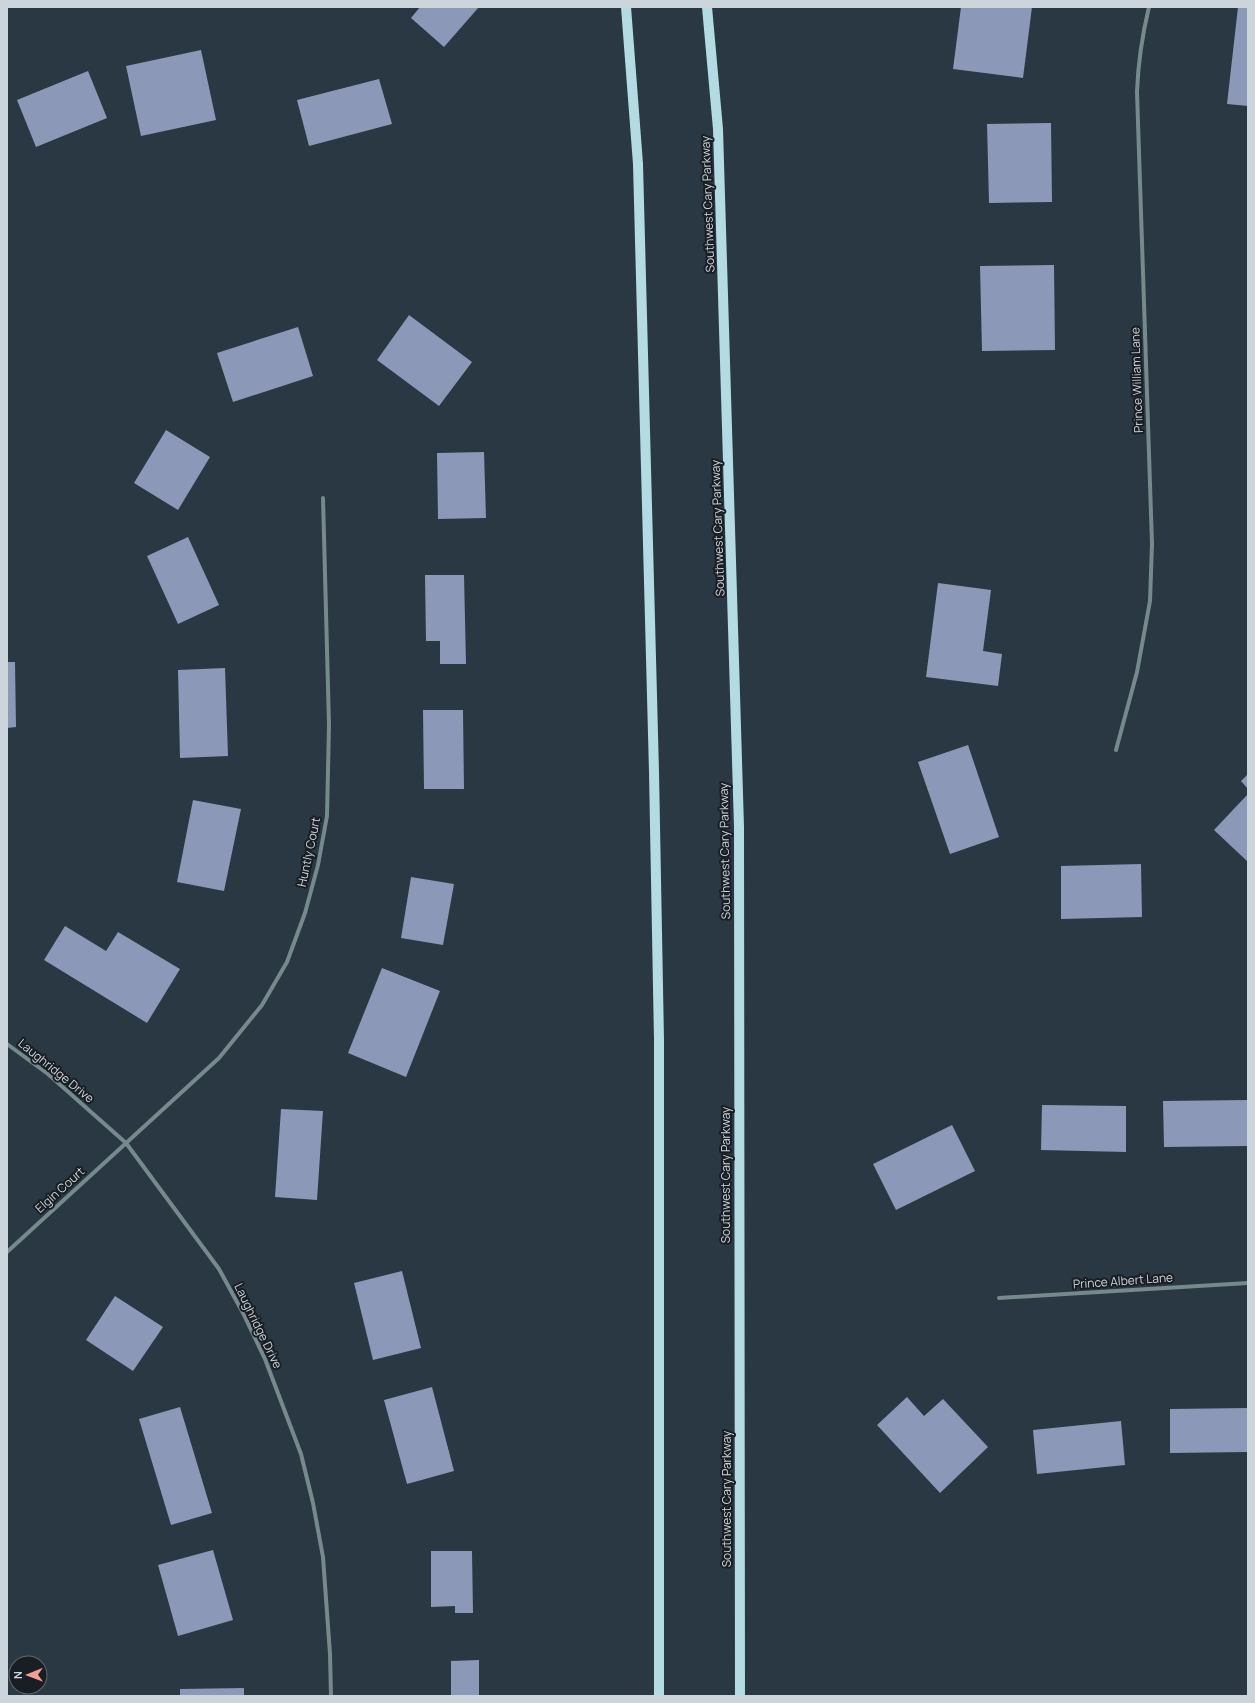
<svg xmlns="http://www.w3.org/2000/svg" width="1255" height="1703" font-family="Manrope,sans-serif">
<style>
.building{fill:#8c98b8}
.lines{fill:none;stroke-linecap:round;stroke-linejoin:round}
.street{stroke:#76898c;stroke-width:4}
.primary{stroke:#b4dbe2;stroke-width:10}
.labels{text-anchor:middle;stroke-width:4;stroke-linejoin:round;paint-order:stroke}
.street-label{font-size:12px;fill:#ccd5db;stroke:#181e23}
</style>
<rect width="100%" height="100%" fill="#293842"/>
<path class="building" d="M420,7H479L444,47L411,18Z
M961,7H1032L1023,78L953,69Z
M1238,7H1248V106L1227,104Z
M201,50L216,120L141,136L126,66Z
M88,71L107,118L36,147L17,100Z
M379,79L392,124L309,146L297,100Z
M1051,123L1052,202L989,203L987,124Z
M1054,265L1055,350L982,351L980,266Z
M409,315L472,362L439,406L377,360Z
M298,327L313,376L233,402L217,353Z
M166,430L210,457L178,510L134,483Z
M484,452L486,518L438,519L437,453Z
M188,537L219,605L178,624L147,556Z
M425,575H464L466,664H440V641H426Z
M938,583L991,590L983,651L1002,654L998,686L926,677Z
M7,662H15L16,727L7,728Z
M225,668L228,756L180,758L178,670Z
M423,710H463L464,789H424Z
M968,745L999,837L950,854L918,762Z
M1248,774V789L1241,781Z
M1248,794V862L1214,830Z
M193,800L241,809L224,891L177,882Z
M1141,864L1142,917L1061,919V866Z
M411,877L454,884L443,945L401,938Z
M65,926L106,951L118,932L180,969L147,1023L44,960Z
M382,968L440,991L406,1077L348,1053Z
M1248,1100V1146L1164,1147L1163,1101Z
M1042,1105L1126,1106V1152L1041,1150Z
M281,1109L323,1111L317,1200L275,1197Z
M952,1125L975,1171L896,1210L873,1164Z
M402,1271L421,1348L373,1360L354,1283Z
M115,1296L163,1327L133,1371L86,1340Z
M432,1387L454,1471L407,1484L384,1400Z
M907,1397L924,1416L943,1399L988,1447L940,1493L877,1425Z
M180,1407L212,1513L171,1525L139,1419Z
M1248,1408V1452L1170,1453V1409Z
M1121,1421L1125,1465L1037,1474L1033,1430Z
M213,1550L233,1620L178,1636L158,1565Z
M431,1551H472L473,1613H455V1606L431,1607Z
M479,1660V1696H451V1661Z
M244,1688V1696H180V1689Z"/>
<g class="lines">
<path class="street" d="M1116,750L1137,672L1150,601L1152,544L1137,92C1138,63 1142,36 1149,7
M7,1044L48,1074L126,1143L219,1269L243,1313L265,1359L301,1454L313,1503L323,1557L330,1654L331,1696
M7,1252L219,1058L262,1005L287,962L305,913L318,865L327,816L329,725L323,498
M999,1298L1248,1283"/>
<path class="primary" d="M626,7L638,164L654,772L659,1040V1696
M707,7L718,129L739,827L740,1696"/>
</g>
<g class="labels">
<g class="street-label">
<text transform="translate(708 204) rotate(-92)" y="4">Southwest Cary Parkway</text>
<text transform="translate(1137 380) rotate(-92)" y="4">Prince William Lane</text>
<text transform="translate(718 528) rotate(-92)" y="4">Southwest Cary Parkway</text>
<text transform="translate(725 851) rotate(-91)" y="4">Southwest Cary Parkway</text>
<text transform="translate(309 852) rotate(-78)" y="4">Huntly Court</text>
<text transform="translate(56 1071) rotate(39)" y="4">Laughridge Drive</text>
<text transform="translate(726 1175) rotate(-90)" y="4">Southwest Cary Parkway</text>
<text transform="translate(60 1190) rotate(-42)" y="4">Elgin Court</text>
<text transform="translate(1123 1281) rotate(-4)" y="4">Prince Albert Lane</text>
<text transform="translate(258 1326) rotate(64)" y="4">Laughridge Drive</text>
<text transform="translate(727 1499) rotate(-90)" y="4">Southwest Cary Parkway</text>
</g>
</g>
<rect width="1255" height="1703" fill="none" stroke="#ccd5db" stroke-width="16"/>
<g transform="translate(28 1675) rotate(269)"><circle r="19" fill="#181e23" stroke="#60676d"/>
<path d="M0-3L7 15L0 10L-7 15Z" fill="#f59c95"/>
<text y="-6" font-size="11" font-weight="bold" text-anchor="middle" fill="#ccd5db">N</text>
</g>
</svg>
